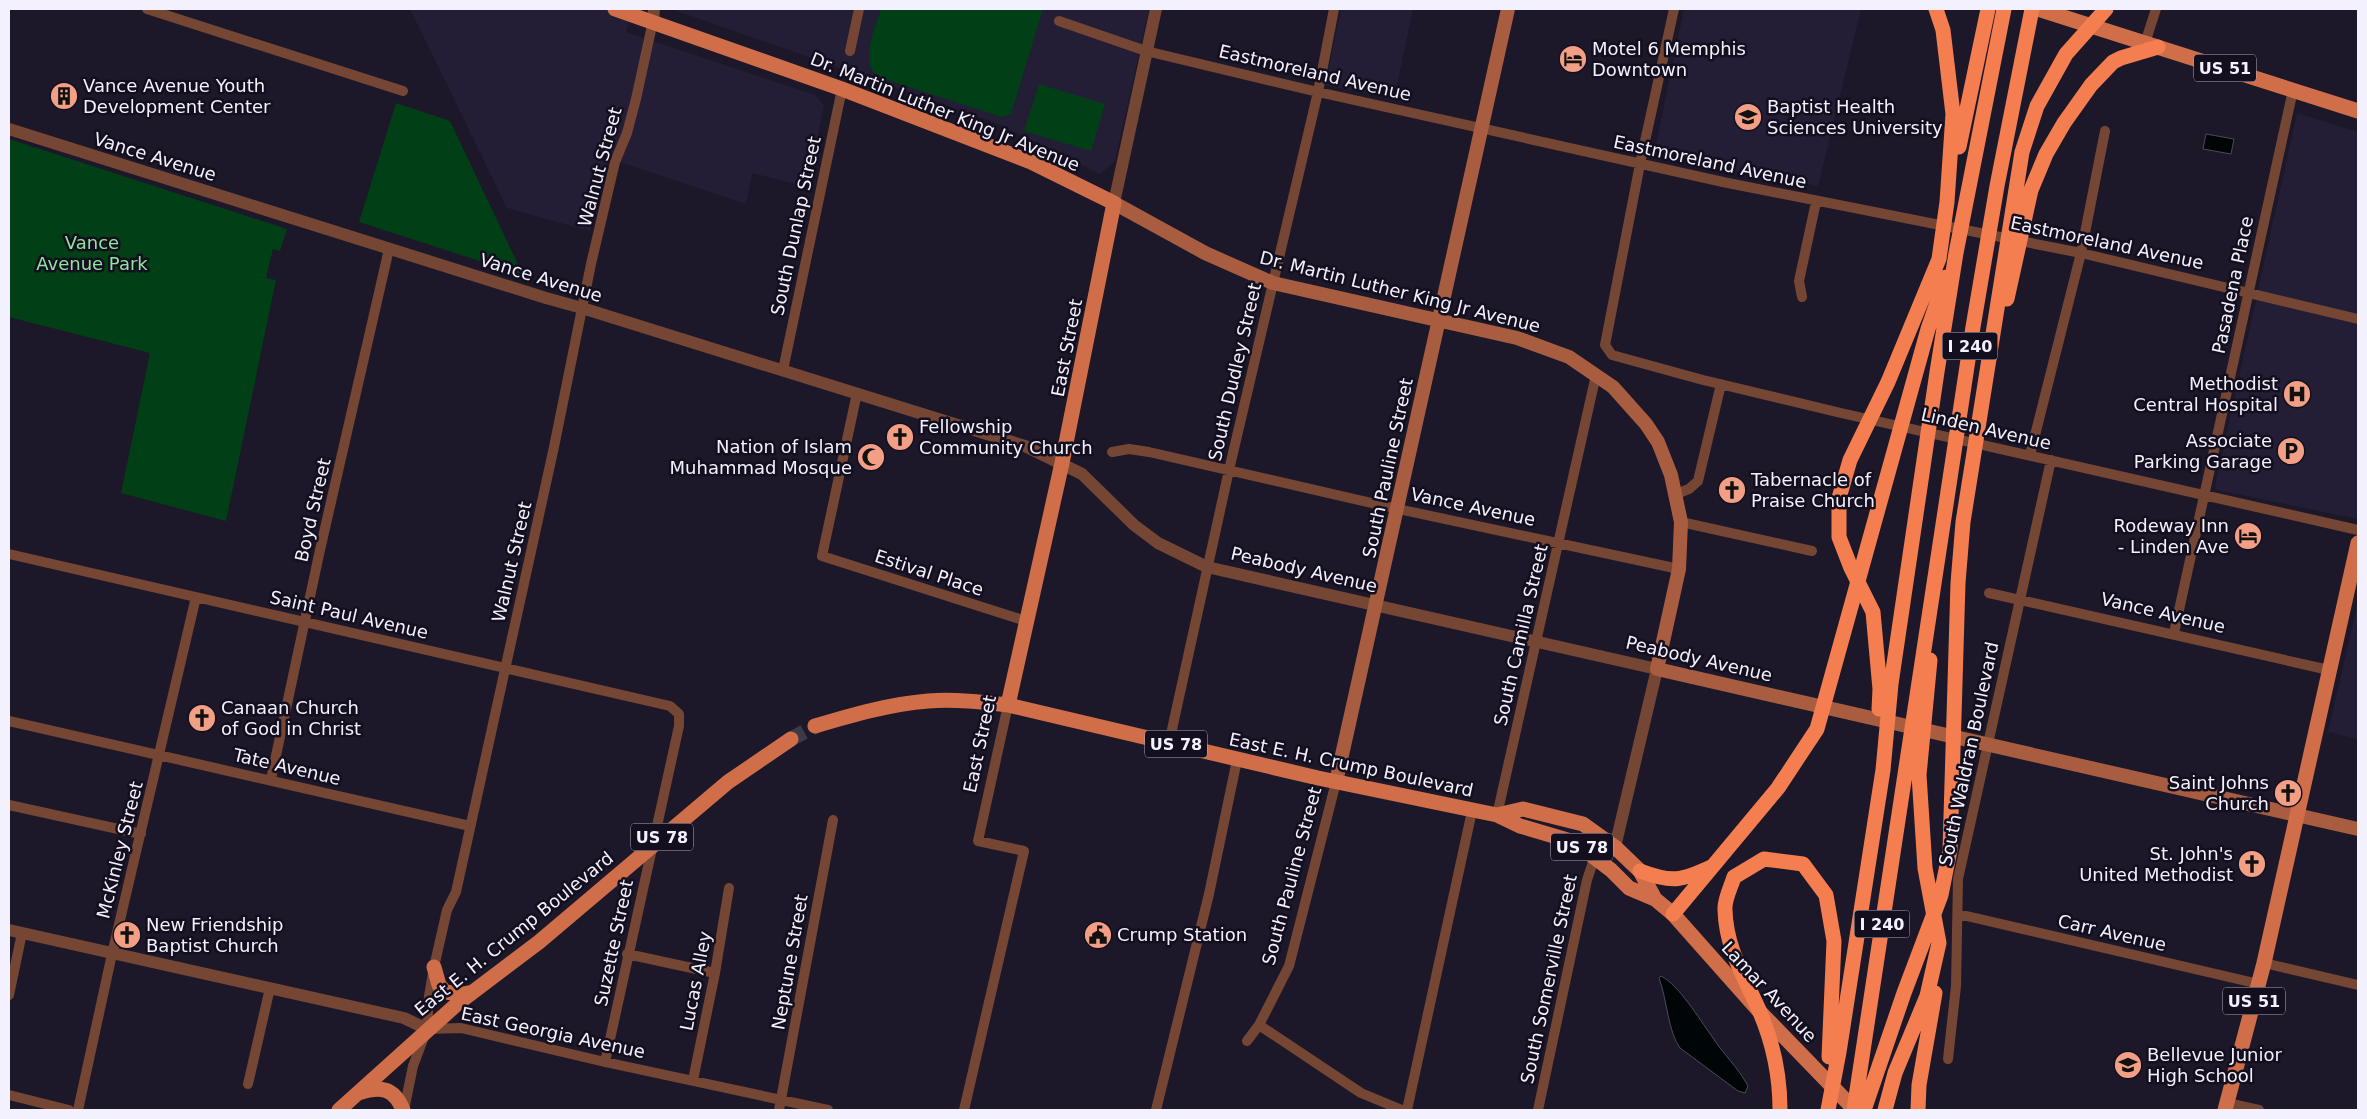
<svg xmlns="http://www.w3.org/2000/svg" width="2367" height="1119" font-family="'DejaVu Sans',sans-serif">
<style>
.built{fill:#231e35}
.green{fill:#013f16}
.water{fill:#000507;stroke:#494c51}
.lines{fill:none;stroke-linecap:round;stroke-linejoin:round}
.primary-tunnel{stroke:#3c3949;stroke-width:15;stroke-dasharray:15 8;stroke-linecap:butt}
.minor{stroke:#754634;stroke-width:10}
.tertiary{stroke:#754634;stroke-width:12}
.secondary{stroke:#a95d40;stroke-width:14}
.primary{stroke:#d06e49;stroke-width:15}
.motorway{stroke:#f57e50;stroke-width:15}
.labels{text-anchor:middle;stroke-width:5;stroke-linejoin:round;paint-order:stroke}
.shield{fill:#130f1f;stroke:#b0adba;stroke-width:1}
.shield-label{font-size:16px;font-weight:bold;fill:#f3f1fd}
.poi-label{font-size:18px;fill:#f3f1fd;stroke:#130f1f;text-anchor:start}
.street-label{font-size:18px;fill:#f3f1fd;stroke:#130f1f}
.park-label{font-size:18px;fill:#90e59f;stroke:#130f1f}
</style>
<rect width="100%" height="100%" fill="#1c1829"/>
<path class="built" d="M410,9H632L626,32L815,95L824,105L808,187L752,173L746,204L608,158L590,231L507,208Z
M676,9H1149L1115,161L1100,174L994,122L677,11Z
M1341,9H1413L1394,99L1325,85Z
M1684,9H1861L1818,186L1654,155Z
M2297,113L2358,132V519L2217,490L2215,486Z
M2358,602V739L2328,732Z"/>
<path class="green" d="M881,9H1043L1011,114L1002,117L878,77C859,60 875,30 881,9Z
M1039,84L1105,104L1091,151L1024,131Z
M396,103L450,121L523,275L359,222Z
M9,139L287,229L280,251L273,249L266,278L276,280L226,521L121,493L150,353L9,317Z"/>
<path class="water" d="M2206,134L2234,139L2231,154L2203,149Z
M1661,976C1679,985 1699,1019 1711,1035C1722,1053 1738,1067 1748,1086L1745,1093L1738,1091L1680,1048C1668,1032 1667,999 1659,978Z"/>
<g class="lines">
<path class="primary-tunnel" d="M791,739L815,726"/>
<path class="minor" d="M147,9L403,91
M1674,9L1640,164L1605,345L1612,355L1703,380L1841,413L2358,530
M1059,21L1146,51L1318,92L1723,182L2081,253L2358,319
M2145,43L2156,9
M850,51L859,9
M1802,297L1799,281L1816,202
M783,370L842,89
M857,393L822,556L1026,621
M1112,452L1129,449L1149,452L1398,509L1679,569
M2030,455L2081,253L2105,131
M1676,494L1689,489L1698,481L1721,384
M1681,522L1812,551
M9,554L670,706L679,714V726L605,1062
M1989,593L2329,670
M2174,633L2293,90
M9,721L470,826
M1169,743L1229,470L1318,92L1334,9
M271,779L320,550L389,249
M9,805L141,834
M1497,815L1596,375
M1958,914L2259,984
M627,954L715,973
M2264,963L2358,985
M9,995L22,933
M1259,1025L1361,1093L1402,1110
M428,1029L461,1028L605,1062L828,1110
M1247,1041L1259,1025L1289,966L1336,782
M1948,1059L1956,986L1958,879L2051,460
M693,1080L715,973L729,888
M248,1084L270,988
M9,1095L69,1110
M2227,1103L2259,1110
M78,1110L112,954L196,597
M404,1110L413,1066L427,1029L429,996L434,967L447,910L456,892L554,447L591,264L615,162L627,133L636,99L653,21
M779,1110L833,820
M964,1110L1024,851L978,841L1008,705
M1156,1110L1209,894L1237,760
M1407,1110L1472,811
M1538,1110L1587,880L1595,856"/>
<path class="tertiary" d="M653,21L654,9
M9,129L546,298L582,308L1025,446L1082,474L1134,525L1158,543L1207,567L1657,669L1615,847
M1114,203L1156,9
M9,930L404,1018L427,1029"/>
<path class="secondary" d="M1114,203L1205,253L1273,283L1517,338L1569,357L1613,387L1646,424L1658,442L1671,475L1681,522L1679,569L1657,669L2358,829
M1336,782L1508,9"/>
<path class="primary" d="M615,9L842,89L1031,162L1114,203L1062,463L1008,705
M2038,9L2358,111
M815,726C852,715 890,704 928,701C955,699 982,702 1008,705L1318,778L1497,815L1520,826L1574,842L1611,870L1629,888L1655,899L1673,914L1760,1012L1855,1110
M1497,815L1523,809L1583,824L1615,847L1640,871L1655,899
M434,967L439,985L445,992L463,994L473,992
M358,1093C380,1086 394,1087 403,1110
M339,1110L457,1004L539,942L728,782L791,739
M2225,1110L2264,963L2358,543"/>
<path class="motorway" d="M1959,147L1988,9
M2007,299L2031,190L2046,154L2064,123L2091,85L2113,62L2121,58L2158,47
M1879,709L1880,689L1873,612L1851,568L1839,537V498L1850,460L1888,382L1939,259L1947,202L1953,114L1943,30L1936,9
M1640,871C1672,883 1681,881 1711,867
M1673,914L1778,788L1817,729L1928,329L1946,277
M1780,1110C1780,1076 1773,1042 1759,1010C1744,976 1726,948 1725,910C1724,900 1731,887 1734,877L1764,859L1803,864L1826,895L1834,941L1829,1057
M1828,1110L1839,1052L1883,770L1891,684L1937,372L1956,253L2004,9
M1854,1110L1973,327L1997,186L2032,9
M1864,1110L1904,993L1941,895L1950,850L1958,583L1963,522L2022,152L2037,106L2066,54L2106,9
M1885,1110L1895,1073L1927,996L1939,943L1925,868L1919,775L1930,660
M1918,1110L1919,1085L1935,993"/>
</g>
<defs>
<symbol id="hotel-disc" viewBox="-11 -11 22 22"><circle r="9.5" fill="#f39f85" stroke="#130f1f"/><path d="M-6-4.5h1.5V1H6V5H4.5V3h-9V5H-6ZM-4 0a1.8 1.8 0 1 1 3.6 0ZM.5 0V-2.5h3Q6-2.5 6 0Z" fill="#111"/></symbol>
<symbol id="building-disc" viewBox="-11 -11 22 22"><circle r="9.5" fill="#f39f85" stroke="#130f1f"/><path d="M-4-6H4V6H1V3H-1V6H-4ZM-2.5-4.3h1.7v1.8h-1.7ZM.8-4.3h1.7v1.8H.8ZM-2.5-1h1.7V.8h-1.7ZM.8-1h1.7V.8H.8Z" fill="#111"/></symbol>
<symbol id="university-disc" viewBox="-11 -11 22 22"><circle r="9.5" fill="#f39f85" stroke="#130f1f"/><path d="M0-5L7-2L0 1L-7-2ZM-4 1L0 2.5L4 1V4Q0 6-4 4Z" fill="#111"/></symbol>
<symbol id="hospital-disc" viewBox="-11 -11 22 22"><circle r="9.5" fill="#f39f85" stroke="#130f1f"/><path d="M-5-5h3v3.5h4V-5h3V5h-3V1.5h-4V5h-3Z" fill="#111"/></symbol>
<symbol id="church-disc" viewBox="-11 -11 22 22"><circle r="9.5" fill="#f39f85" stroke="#130f1f"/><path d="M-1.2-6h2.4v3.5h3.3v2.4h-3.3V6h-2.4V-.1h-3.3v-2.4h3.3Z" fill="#111"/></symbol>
<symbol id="parking-disc" viewBox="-11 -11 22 22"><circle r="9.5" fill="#f39f85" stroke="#130f1f"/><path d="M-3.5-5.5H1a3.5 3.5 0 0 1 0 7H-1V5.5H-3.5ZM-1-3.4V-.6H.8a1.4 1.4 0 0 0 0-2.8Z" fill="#111"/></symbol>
<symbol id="mosque-disc" viewBox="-11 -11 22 22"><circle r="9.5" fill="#f39f85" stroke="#130f1f"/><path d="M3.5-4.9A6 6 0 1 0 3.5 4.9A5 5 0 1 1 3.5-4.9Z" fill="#111"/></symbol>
<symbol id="civic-disc" viewBox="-11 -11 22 22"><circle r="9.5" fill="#f39f85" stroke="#130f1f"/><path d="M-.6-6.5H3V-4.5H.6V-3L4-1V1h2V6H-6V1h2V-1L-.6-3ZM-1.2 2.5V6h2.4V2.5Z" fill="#111"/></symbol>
<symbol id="school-disc" viewBox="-11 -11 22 22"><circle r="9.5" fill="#f39f85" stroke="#130f1f"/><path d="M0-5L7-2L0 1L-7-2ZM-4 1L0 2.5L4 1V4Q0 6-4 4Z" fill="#111"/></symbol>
</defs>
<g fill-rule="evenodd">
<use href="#hotel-disc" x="1557" y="43" width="32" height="32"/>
<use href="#building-disc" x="48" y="80" width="32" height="32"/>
<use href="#university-disc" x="1732" y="101" width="32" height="32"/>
<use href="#hospital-disc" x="2281" y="378" width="32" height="32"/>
<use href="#church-disc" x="884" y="421" width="32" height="32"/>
<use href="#parking-disc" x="2275" y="435" width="32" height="32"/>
<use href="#mosque-disc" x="855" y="441" width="32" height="32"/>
<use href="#church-disc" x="1716" y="474" width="32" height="32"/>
<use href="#hotel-disc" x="2232" y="520" width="32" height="32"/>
<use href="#church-disc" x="186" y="702" width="32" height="32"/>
<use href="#church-disc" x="2272" y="777" width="32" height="32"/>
<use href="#church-disc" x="2236" y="848" width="32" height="32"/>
<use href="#church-disc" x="111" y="919" width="32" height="32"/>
<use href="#civic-disc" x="1082" y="919" width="32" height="32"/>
<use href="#school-disc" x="2112" y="1049" width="32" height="32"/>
</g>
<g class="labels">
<g class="shield">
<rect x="2194" y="54.5" width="62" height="27" rx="4"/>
<rect x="1942.5" y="332.5" width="55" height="27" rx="4"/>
<rect x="1145" y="730.5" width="62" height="27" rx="4"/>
<rect x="631" y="823.5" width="62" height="27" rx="4"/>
<rect x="1551" y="833.5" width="62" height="27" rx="4"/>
<rect x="1854.5" y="910.5" width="55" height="27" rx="4"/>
<rect x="2223" y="987.5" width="62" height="27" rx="4"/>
</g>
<g class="shield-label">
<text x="2225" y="74">US 51</text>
<text x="1970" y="352">I 240</text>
<text x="1176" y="750">US 78</text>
<text x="662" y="843">US 78</text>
<text x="1582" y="853">US 78</text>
<text x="1882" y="930">I 240</text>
<text x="2254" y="1007">US 51</text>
</g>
<g class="poi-label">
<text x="1592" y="55">Motel 6 Memphis<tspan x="1592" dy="21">Downtown</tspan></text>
<text x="83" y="92">Vance Avenue Youth<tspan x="83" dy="21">Development Center</tspan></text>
<text x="1767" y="113">Baptist Health<tspan x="1767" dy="21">Sciences University</tspan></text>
<text x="2278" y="390" text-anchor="end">Methodist<tspan x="2278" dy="21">Central Hospital</tspan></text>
<text x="919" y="433">Fellowship<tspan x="919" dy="21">Community Church</tspan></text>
<text x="2272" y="447" text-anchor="end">Associate<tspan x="2272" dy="21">Parking Garage</tspan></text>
<text x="852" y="453" text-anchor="end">Nation of Islam<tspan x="852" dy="21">Muhammad Mosque</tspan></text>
<text x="1751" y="486">Tabernacle of<tspan x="1751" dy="21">Praise Church</tspan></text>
<text x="2229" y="532" text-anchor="end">Rodeway Inn<tspan x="2229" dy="21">- Linden Ave</tspan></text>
<text x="221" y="714">Canaan Church<tspan x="221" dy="21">of God in Christ</tspan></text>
<text x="2269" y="789" text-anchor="end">Saint Johns<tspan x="2269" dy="21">Church</tspan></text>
<text x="2233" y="860" text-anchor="end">St. John's<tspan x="2233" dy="21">United Methodist</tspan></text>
<text x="146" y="931">New Friendship<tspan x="146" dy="21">Baptist Church</tspan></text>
<text x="1117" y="941">Crump Station</text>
<text x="2147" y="1061">Bellevue Junior<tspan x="2147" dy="21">High School</tspan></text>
</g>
<g class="street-label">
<text transform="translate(1315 73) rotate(13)" y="6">Eastmoreland Avenue</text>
<text transform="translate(945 112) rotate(22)" y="6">Dr. Martin Luther King Jr Avenue</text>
<text transform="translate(155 157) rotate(17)" y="6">Vance Avenue</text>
<text transform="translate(1710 162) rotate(12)" y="6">Eastmoreland Avenue</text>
<text transform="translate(600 167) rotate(-75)" y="6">Walnut Street</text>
<text transform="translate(796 226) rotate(-78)" y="6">South Dunlap Street</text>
<text transform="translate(2107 243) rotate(12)" y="6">Eastmoreland Avenue</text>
<text transform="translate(541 278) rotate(17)" y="6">Vance Avenue</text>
<text transform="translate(2233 285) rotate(-78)" y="6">Pasadena Place</text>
<text transform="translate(1400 292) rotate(14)" y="6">Dr. Martin Luther King Jr Avenue</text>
<text transform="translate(1067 348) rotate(-79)" y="6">East Street</text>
<text transform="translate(1235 372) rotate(-77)" y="6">South Dudley Street</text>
<text transform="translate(1986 429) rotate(13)" y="6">Linden Avenue</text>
<text transform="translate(1388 468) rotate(-78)" y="6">South Pauline Street</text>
<text transform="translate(1473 507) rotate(12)" y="6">Vance Avenue</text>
<text transform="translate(313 510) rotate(-77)" y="6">Boyd Street</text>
<text transform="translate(512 562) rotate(-77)" y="6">Walnut Street</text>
<text transform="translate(1304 570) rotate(13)" y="6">Peabody Avenue</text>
<text transform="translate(929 573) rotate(18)" y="6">Estival Place</text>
<text transform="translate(2163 613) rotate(13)" y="6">Vance Avenue</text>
<text transform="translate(349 615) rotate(13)" y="6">Saint Paul Avenue</text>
<text transform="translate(1521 635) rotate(-77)" y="6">South Camilla Street</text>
<text transform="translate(1699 659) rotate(13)" y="6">Peabody Avenue</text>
<text transform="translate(980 744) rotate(-78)" y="6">East Street</text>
<text transform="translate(1969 754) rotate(-78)" y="6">South Waldran Boulevard</text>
<text transform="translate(1351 765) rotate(12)" y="6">East E. H. Crump Boulevard</text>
<text transform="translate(287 767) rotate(13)" y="6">Tate Avenue</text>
<text transform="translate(120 850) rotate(-76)" y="6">McKinley Street</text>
<text transform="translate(1292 876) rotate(-75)" y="6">South Pauline Street</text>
<text transform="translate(2112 933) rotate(13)" y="6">Carr Avenue</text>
<text transform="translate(514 934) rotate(-39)" y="6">East E. H. Crump Boulevard</text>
<text transform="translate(614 943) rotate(-78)" y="6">Suzette Street</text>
<text transform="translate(790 962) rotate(-80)" y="6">Neptune Street</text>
<text transform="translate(1549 979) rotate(-78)" y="6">South Somerville Street</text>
<text transform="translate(696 981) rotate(-79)" y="6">Lucas Alley</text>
<text transform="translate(1769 992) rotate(47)" y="6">Lamar Avenue</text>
<text transform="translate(553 1033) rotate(12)" y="6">East Georgia Avenue</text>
</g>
<g class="park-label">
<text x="92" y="249">Vance<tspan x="92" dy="21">Avenue Park</tspan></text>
</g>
</g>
<rect width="2367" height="1119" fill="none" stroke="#f3f1fd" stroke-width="20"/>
</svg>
